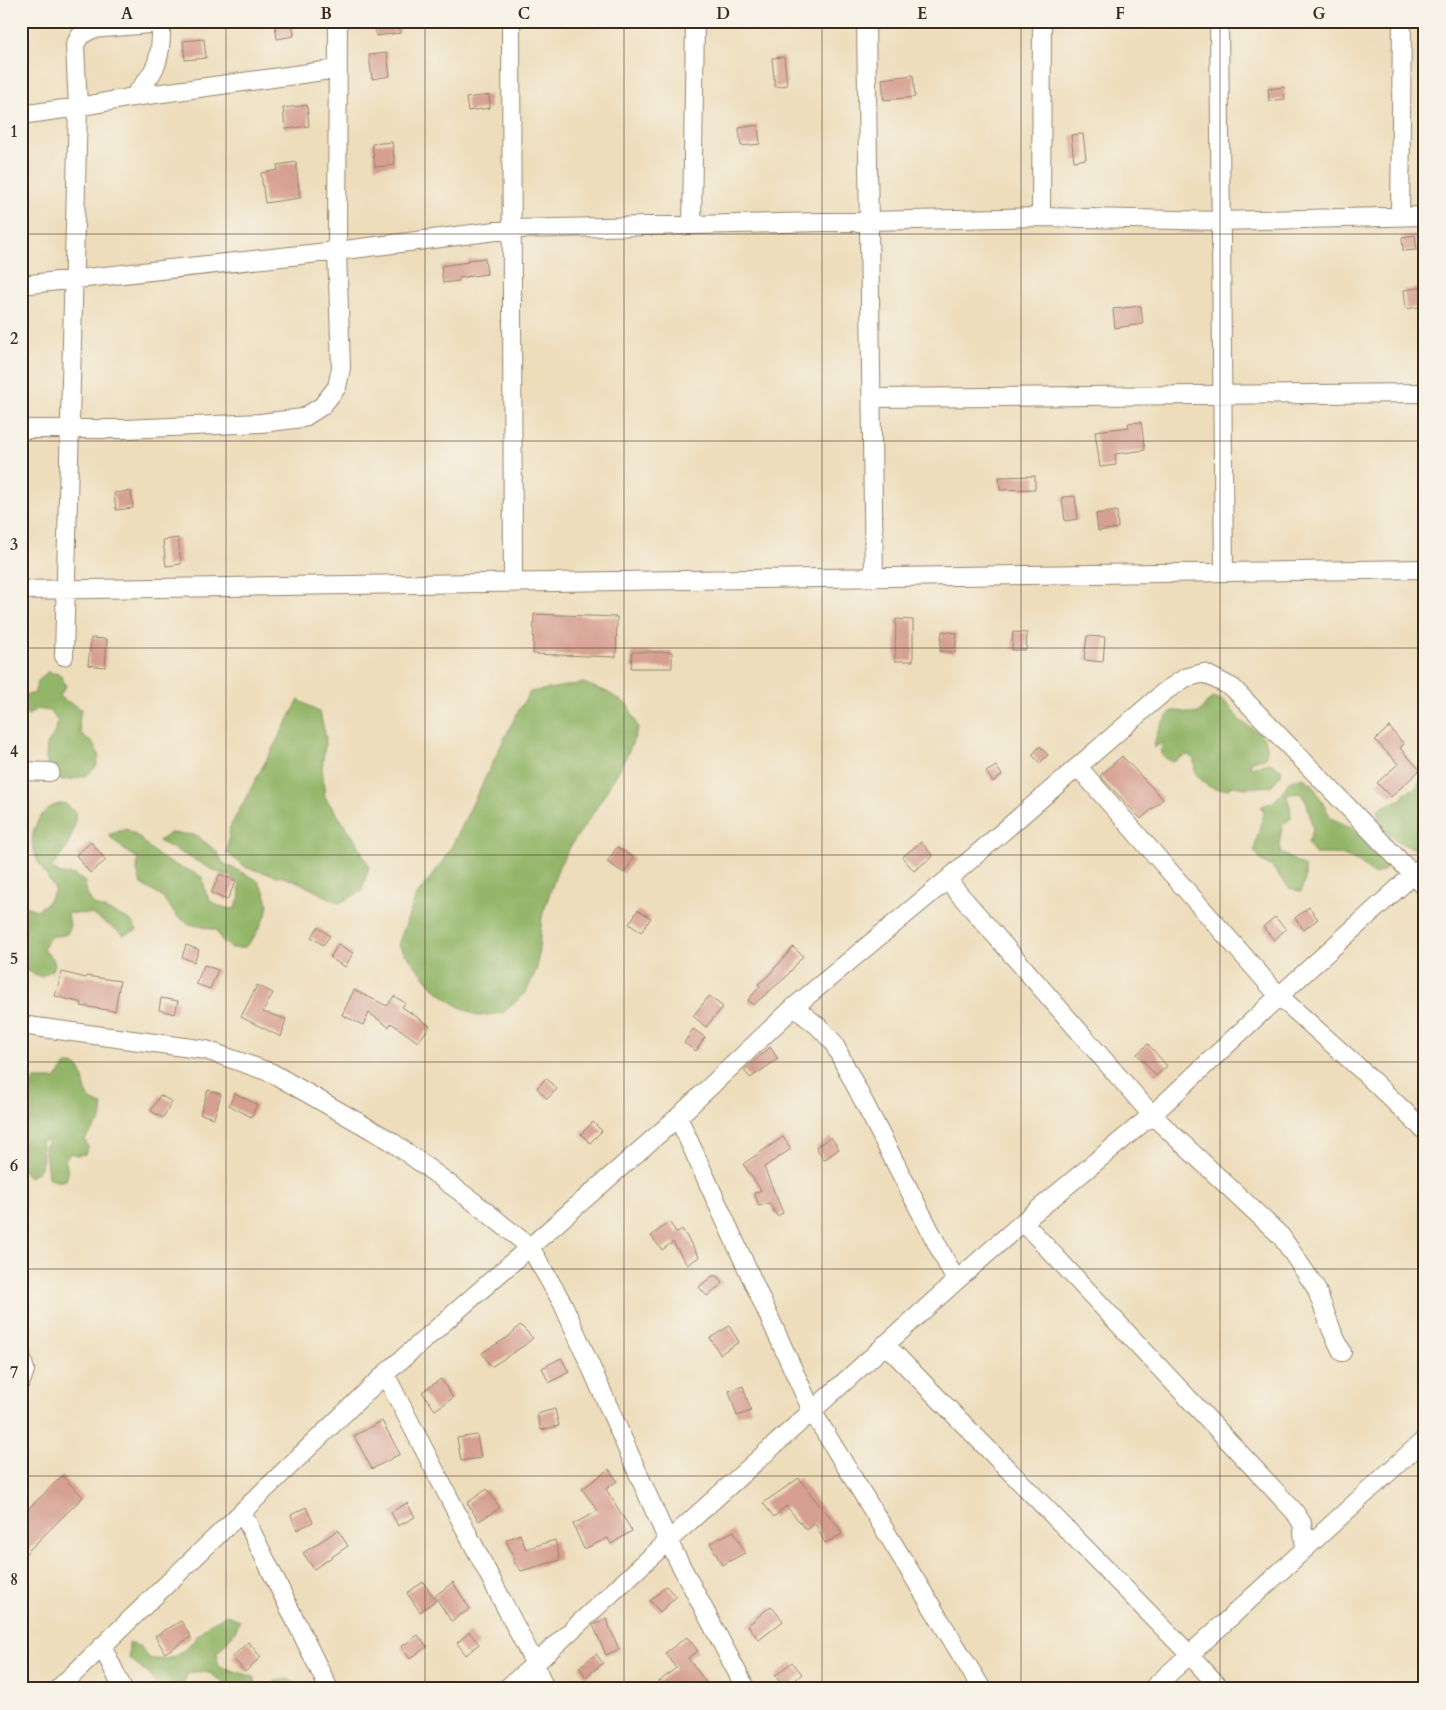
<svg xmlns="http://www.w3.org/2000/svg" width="1446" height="1710" font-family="Cardo,serif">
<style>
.forest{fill:#93b568;stroke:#677043}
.building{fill:#d69f91}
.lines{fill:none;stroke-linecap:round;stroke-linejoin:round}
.minor-casing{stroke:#94846c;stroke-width:20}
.minor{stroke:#fff;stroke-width:18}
.grid{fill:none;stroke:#3b2a1e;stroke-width:1;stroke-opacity:0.55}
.neatline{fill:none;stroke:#3b2a1e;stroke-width:2}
.grid-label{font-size:16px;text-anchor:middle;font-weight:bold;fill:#3b2a1e}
</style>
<rect width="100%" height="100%" fill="#f7f3e8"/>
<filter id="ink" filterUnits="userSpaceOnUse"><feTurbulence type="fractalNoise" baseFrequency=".02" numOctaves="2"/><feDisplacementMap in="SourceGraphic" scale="10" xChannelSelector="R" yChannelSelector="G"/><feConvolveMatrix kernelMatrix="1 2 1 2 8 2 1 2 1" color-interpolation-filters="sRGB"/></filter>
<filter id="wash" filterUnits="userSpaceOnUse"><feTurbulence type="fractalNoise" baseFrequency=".0096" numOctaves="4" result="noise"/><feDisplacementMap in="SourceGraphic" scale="20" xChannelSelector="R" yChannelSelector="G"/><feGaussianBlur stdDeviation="1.12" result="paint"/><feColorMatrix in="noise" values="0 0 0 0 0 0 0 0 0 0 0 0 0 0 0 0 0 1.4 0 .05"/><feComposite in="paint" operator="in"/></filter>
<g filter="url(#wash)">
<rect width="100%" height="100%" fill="#edddbb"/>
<path class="forest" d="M47,672L60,674L66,686L59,697L81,709L79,722L81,734L92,742L99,755L96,767L87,775L74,779L62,780L50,774L46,759L47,745L54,734L58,721L50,711L37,709L27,716L21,709V695L34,694L38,681Z
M583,683L607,692L628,705L638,728L629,751L618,772L590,818L573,842L559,866L542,916L537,968L526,992L503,1013L478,1016L456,1005L434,988L398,945L416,896L433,875L451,848L516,715L530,692Z
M1213,698C1230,699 1231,713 1242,722C1255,732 1273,736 1265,758L1251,761L1250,767L1270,763L1282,770L1280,776L1271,786L1246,788L1233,786L1227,789H1214L1208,786L1199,778L1195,772L1194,759L1188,755C1182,756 1178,760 1172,762C1162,757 1159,752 1163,742L1154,748C1156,731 1161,723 1172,711C1182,710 1189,715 1199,713L1207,702Z
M299,700L320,713L326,738L322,768L325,797L356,841L369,866L362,891L339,903L294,880L247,868L227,853L230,827Z
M1425,769V847L1419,849C1401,846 1381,833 1378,813L1381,807L1402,799L1404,793L1417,787Z
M1302,777L1312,784L1331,818L1380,842L1386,854L1385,870L1374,875C1348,853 1348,854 1315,854L1308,843L1313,830L1307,803L1300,793L1286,794L1290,806L1291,818L1282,826L1280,839L1281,853L1305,867V879L1301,892L1289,888L1272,867L1262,861L1254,850L1264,811L1260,807L1273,802L1282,793L1289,782Z
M64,803L75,811V824L67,848L51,868L61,874L74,875L85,882L87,894L93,904L130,920L137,930L124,935L92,914L68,913L70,928L67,934C50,939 52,930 43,950L53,958L55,965L52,970L41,977L21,968V946L25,933L21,925V905L37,910L48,902L55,890C42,866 22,847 39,819C46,809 52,805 64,803Z
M126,829C144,838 150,852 167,861C179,868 190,869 203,878C205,901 213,907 235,909L240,896L239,884L230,876L217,872L159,841L170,833L196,835L217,852L223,863L257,880L264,891L268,903L266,915L254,937L244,948H232L222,941L216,930L190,924L178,917L162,897L141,884L137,871L138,858L128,853L108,835Z
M67,1064C88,1062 80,1089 91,1100C94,1102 99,1104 102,1105C104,1128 91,1126 85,1140L88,1147L85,1154L77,1155L71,1153L65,1159L68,1173L66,1180C59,1182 54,1182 48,1177L45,1151L47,1139L41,1142C44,1156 45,1171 29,1177L21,1168L23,1141L21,1139V1102H24L31,1084L35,1079H55Z
M227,1615L240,1620L235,1632L217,1653L218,1666L254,1677L257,1689C250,1689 239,1691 232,1688C212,1679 216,1668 188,1673L181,1689H157V1685L150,1675L129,1658V1643L141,1647L148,1658C177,1664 186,1648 204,1629C210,1622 219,1619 227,1615Z
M288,1679L300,1686L299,1689H272L275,1681Z"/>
<g id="blocks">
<path class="building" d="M374,21H399L400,33L376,36Z
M292,23L294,36L277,39L275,25Z
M204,39L206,58L185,60L183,41Z
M387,53L390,76L372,79L369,55Z
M784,57L787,85L775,87L772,58Z
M913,75L915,97L884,100L882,79Z
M1284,87L1285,99L1269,101L1268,89Z
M489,95L490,108L468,111L466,98Z
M307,105L309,126L285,129L283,108Z
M758,125L760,144L741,146L739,128Z
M1083,134L1086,159L1074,161L1071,135Z
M392,142L395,165L375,167L372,144Z
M296,162L300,198L265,203L261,173L278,170L277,165Z
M1415,235L1417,250L1403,251L1402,237Z
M485,258L487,274L459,278V281L443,283L441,266L468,262L467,260Z
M1425,287V306L1406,309L1404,290Z
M1141,306L1143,324L1115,328L1113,309Z
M1141,422L1145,450L1115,454L1116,465L1100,467L1095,431L1129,427L1128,423Z
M1035,476V489L1000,490L999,477Z
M131,491L133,508L116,510L114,493Z
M1075,496L1078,519L1065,521L1062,497Z
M1117,511L1118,528L1098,531L1096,514Z
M178,538L181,564L166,566L163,540Z
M534,614L617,617L616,657L533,654Z
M896,619L913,620V661H895Z
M942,631L957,633L955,653L940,651Z
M1013,632L1027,633L1026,650H1012Z
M1087,636L1105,637L1103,662L1084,660Z
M91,638L107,639L105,667L88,665Z
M632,652H672V668H631Z
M1389,727L1404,744L1400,748L1420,770L1391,797L1377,783L1398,764L1375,740Z
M1040,746L1048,755L1040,763L1032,755Z
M1122,756L1163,799L1141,819L1100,776Z
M996,766L1002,775L993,782L986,772Z
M91,842L106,860L90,873L76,855Z
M921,842L933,856L914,871L902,857Z
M617,847L634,858L624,873L607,862Z
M220,874L236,881L227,900L211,893Z
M1309,907L1318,919L1304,930L1295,918Z
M638,910L651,918L641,932L629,924Z
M1275,917L1286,929L1274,940L1263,927Z
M318,927L330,936L323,945L311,937Z
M338,944L353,953L345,967L330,958Z
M186,945L199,950L194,962L182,957Z
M793,947L803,956L785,978L753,1005L748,1000L760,986L758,984L768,976Z
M204,965L218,970L210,989L196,984Z
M62,972L86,978V976L120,981L115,1011L81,1006L82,1003L55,996Z
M257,985L273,993L263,1012L286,1019L281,1037L241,1017Z
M354,990L387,1006L394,996L405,1003L402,1007L430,1026L418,1042L391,1023L389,1027L369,1013L363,1025L342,1015Z
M709,996L723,1007L706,1027L693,1016Z
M161,998L178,1001L175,1014L159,1010Z
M693,1029L705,1037L696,1051L684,1043Z
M1148,1044L1167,1066L1156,1076L1137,1054Z
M770,1047L778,1059L750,1078L744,1070Z
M546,1078L557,1089L547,1099L537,1088Z
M208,1090L221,1094L214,1118L200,1114Z
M235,1093L257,1105L251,1117L229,1105Z
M160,1095L172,1102L163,1118L151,1111Z
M593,1122L602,1131L590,1143L581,1134Z
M783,1137L791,1149L764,1167L783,1213L777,1216L769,1203L759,1206L754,1193L761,1190L743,1164Z
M831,1137L839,1149L824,1160L816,1147Z
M669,1222L677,1233L682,1229L699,1257L687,1265L673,1242L662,1250L651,1236Z
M712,1276H717L723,1283L707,1296L699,1287Z
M520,1325L533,1338L525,1345L491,1367L482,1353L508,1337Z
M729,1326L739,1342L720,1354L710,1338Z
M561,1358L569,1372L549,1383L542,1368Z
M441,1379L453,1398L435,1410L422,1392Z
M743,1386L751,1411L737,1416L729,1391Z
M555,1409L559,1426L541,1430L537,1414Z
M382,1421L400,1454L372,1469L354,1436Z
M477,1435L481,1458L461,1461L457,1438Z
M609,1469L617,1481L606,1489L632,1531L611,1544L608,1538L584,1549L573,1524L598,1511L582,1489Z
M62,1476L83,1497L21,1558V1516Z
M799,1478L816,1501L838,1526L842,1534L825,1543L815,1523L807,1530L786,1506L774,1517L763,1503Z
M487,1489L500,1508L479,1521L467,1503Z
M407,1503L415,1517L398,1526L391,1512Z
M306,1507L313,1522L297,1530L291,1515Z
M338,1530L348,1546L314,1569L303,1553Z
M734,1531L745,1553L722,1565L710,1543Z
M520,1534L526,1549L555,1540L560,1560L521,1571L513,1561L515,1560L506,1540Z
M423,1582L436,1600L420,1612L407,1593Z
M453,1582L470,1609L451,1621L435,1596Z
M666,1586L676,1597L660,1612L650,1601Z
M771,1606L783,1621L759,1640L748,1625Z
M606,1619L619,1649L606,1655L593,1625Z
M181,1621L191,1637L165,1653L155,1636Z
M469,1632L479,1644L466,1655L457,1643Z
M418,1635L427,1647L410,1659L401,1647Z
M687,1637L698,1651L688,1658L711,1689H650L676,1668L665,1653Z
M248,1642L261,1657L245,1672L232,1657Z
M596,1654L603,1663L586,1677L579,1667Z
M792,1662L802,1674L786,1689L775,1676Z"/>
</g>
</g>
<g filter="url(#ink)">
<use href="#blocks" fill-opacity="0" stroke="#94846c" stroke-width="1"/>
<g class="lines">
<defs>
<path id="minor" d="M511,21L513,583
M866,21L874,578
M1219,21L1224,572
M133,97C157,71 162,59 161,23L163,21
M21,115L78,107L133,97L338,69
M1041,217L1042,21
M1400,217L1402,21
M692,224L695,21
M21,285L337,251L512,229L1041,217L1221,221L1425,216
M872,398L1425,393
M21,429H125L261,423L303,418L322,406L337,387L341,368L337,251L338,21
M21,590L1425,569
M64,656L78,107L75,45L80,36L92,29L161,23
M1078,767L1279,996L1358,1067L1425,1131
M21,771L50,772
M947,880L1152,1115L1281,1236L1316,1288L1332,1331L1342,1352
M794,1007L819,1027L833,1042L956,1281
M21,1025L206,1050L272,1073L391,1141L474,1202L530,1247L563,1304L668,1541L746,1689
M678,1117L812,1411L982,1689
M1023,1222L1294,1511L1302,1523L1305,1549
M885,1344L1189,1654L1221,1689
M21,1356L25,1370L21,1381
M385,1374L535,1664L545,1689
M242,1512L329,1689
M102,1646L123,1689
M58,1689L385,1374L678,1117L794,1007L947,880L1164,692L1185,678L1204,673L1233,688L1425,887
M506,1689L535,1664L668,1541L956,1281L1023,1222L1152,1115L1279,996L1425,864
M1152,1689L1425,1439"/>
</defs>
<use href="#minor" class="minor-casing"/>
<use href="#minor" class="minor"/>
</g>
</g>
<path class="grid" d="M226,21V1689M425,21V1689M624,21V1689M822,21V1689M1021,21V1689M1220,21V1689M21,234H1425M21,441H1425M21,648H1425M21,855H1425M21,1062H1425M21,1269H1425M21,1476H1425"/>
<rect width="1446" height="1710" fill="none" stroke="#f7f3e8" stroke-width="55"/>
<rect x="28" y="28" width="1390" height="1654" class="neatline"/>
<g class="grid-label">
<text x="127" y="19">A</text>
<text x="326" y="19">B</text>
<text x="524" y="19">C</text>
<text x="723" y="19">D</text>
<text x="922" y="19">E</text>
<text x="1120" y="19">F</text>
<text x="1319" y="19">G</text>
<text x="14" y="137">1</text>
<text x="14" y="344">2</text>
<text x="14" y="550">3</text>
<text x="14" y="757">4</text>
<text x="14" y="964">5</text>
<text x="14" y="1171">6</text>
<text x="14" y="1378">7</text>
<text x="14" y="1585">8</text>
</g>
</svg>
